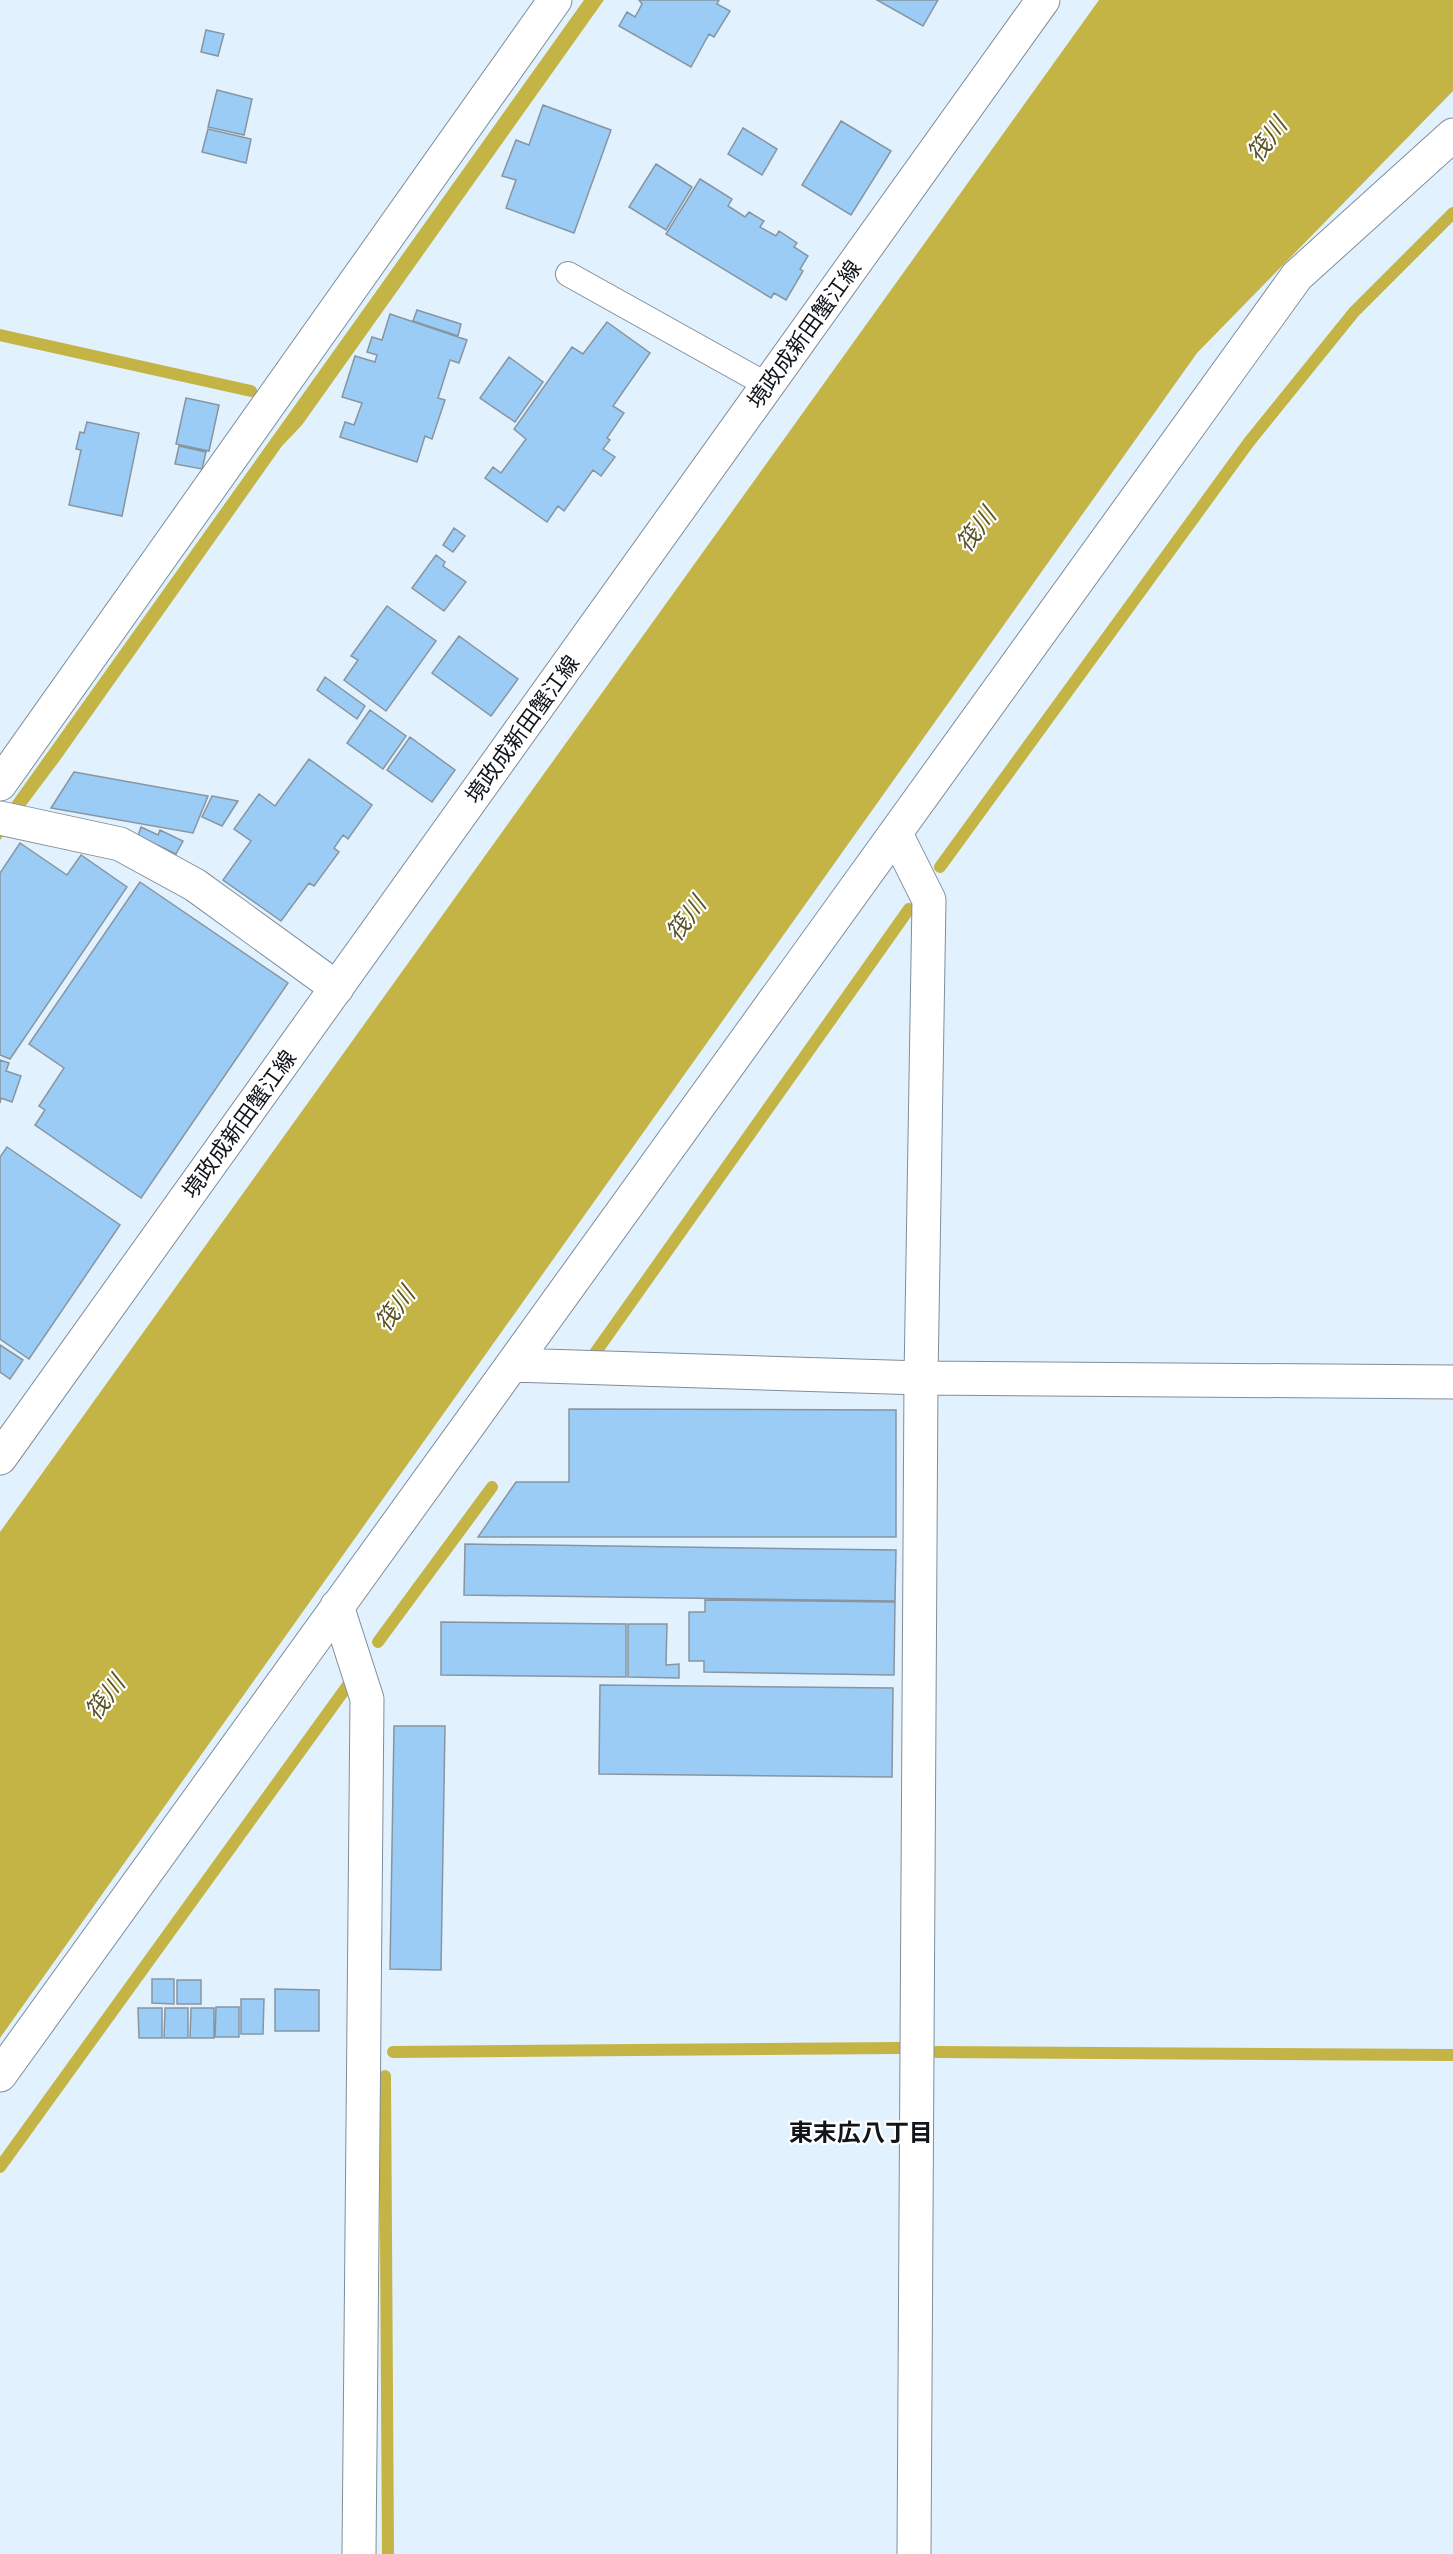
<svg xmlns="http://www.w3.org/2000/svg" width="1453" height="2554" font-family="Figtree,'Noto Sans JP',sans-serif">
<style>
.water{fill:#c4b446}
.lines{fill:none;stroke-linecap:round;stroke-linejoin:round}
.stream{stroke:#c4b446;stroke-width:12}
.building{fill:#9accf5;stroke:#8795a1;stroke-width:1.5}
.lane-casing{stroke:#808e9a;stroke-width:26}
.street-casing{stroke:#808e9a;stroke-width:35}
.secondary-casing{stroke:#808e9a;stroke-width:35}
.lane{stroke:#fff;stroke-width:24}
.street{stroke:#fff;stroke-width:33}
.secondary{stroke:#fff;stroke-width:33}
.labels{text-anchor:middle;stroke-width:4.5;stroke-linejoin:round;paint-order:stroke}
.street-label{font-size:22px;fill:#10151a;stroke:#fff}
.water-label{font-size:24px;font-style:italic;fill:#595226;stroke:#fff}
.neighbourhood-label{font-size:24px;font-weight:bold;fill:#10151a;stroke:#fff}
</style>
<rect width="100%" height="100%" fill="#e2f1fe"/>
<path class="water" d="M584,0H604L302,425L282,446L60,760L0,840V819Z
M1099,0H1453V91L1197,353L0,2038V1532Z"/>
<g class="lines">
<path class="stream" d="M0,335L251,391
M940,867L1249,442L1354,312L1453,213
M593,1356L909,909
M378,1642L492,1487
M393,2052L899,2048
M936,2052L1453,2055
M385,2076L388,2554
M0,2167L348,1685"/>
</g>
<path class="building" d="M639,0H719L717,4L730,11L714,37L709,34L691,67L619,26L627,12L635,17L642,4Z
M877,0H938L923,26Z
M206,30L224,34L218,56L201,52Z
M217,90L252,99L244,135L208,127Z
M543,105L611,130L574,233L506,208L516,180L502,176L516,140L529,145Z
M841,121L891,151L851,215L802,185Z
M743,128L777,149L762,175L728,154Z
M208,129L251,139L246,163L202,152Z
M656,164L692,187L666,230L629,207Z
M700,179L732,199L728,206L745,217L749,212L764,221L760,227L776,236L779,231L797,243L794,247L808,256L800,269L803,271L786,300L774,293L771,298L666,234Z
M417,310L461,324L458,336L413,321Z
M390,314L467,340L459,363L450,360L438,398L445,400L432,439L425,436L417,462L340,437L345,422L354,425L362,403L342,397L355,356L375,362L377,355L367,352L372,337L382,340Z
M607,322L650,353L613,406L624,413L607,438L610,440L603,449L615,457L601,476L593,470L564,511L558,506L547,522L485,478L493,467L501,473L526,439L514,429L572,347L583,354Z
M509,357L543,382L515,422L480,398Z
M186,398L219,405L209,451L176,444Z
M87,422L139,433L122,516L69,505L81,450L76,449L80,432L84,433Z
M179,446L206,452L202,469L175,464Z
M454,528L465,536L453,552L443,545Z
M436,555L445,562L443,566L466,582L444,611L412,588Z
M387,606L436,641L386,711L344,680L358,660L351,656Z
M459,636L518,679L491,716L432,673Z
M325,677L365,706L357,719L317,690Z
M370,710L406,736L383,769L347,743Z
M410,737L455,770L432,802L387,770Z
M309,759L372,805L348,839L343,835L334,848L339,852L314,886L309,883L281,921L223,880L251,841L234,829L259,794L275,806Z
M74,772L208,796L193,833L51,808Z
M212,796L238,801L222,826L202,817Z
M141,827L158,835L160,830L183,841L176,854L138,836Z
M20,843L67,875L81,855L127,887L10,1059L0,1055V873Z
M140,882L288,983L141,1198L35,1125L45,1110L39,1106L64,1068L29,1044Z
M0,1060L9,1063L6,1071L21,1076L12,1102L1,1098L0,1103Z
M7,1147L120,1225L29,1359L0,1339V1157Z
M0,1345L23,1360L10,1379L0,1372Z
M569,1409L896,1410V1537H478L516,1482H569Z
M465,1544L896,1550L895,1601L464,1595Z
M705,1600L895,1602L894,1675L704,1672V1661H689V1612H705Z
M441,1622L626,1624V1677L441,1675Z
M628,1624H667L666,1665L679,1664V1678L628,1677Z
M600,1685L893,1688L892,1777L599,1774Z
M394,1726H445L441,1970L390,1969Z
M152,1979H174V2004L152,2003Z
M177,1980H201V2004H177Z
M275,1989L319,1990V2031H275Z
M241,1999H264L263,2034H241Z
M216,2007H239V2037H215Z
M138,2008H162V2038H139Z
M165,2008H188V2038H164Z
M191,2008H214V2038H190Z"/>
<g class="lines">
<defs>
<path id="lane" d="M568,274L767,385"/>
<path id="street" d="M0,784L555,0
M0,818L120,844L195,885L337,988
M896,834L929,900L921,1378L914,2554
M512,1365L921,1378L1453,1382
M337,1606L367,1699L359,2554
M0,2075L1297,276L1453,135"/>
<path id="secondary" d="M0,1458L1043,0"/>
</defs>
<use href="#lane" class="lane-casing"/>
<use href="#street" class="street-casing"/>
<use href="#secondary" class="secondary-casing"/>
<use href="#lane" class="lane"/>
<use href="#street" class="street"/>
<use href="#secondary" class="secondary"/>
</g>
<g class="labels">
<g class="street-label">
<text transform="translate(804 334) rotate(-54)" y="8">境政成新田蟹江線</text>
<text transform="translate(522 729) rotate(-54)" y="8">境政成新田蟹江線</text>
<text transform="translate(239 1124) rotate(-54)" y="8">境政成新田蟹江線</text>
</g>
<g class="water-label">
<text transform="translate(1267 140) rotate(-53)" y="8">筏川</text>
<text transform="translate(976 530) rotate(-53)" y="8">筏川</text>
<text transform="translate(686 919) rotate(-53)" y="8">筏川</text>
<text transform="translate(395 1309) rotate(-53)" y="8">筏川</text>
<text transform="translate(105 1698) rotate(-53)" y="8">筏川</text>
</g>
<g class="neighbourhood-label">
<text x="861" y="2141">東末広八丁目</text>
</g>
</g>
</svg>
